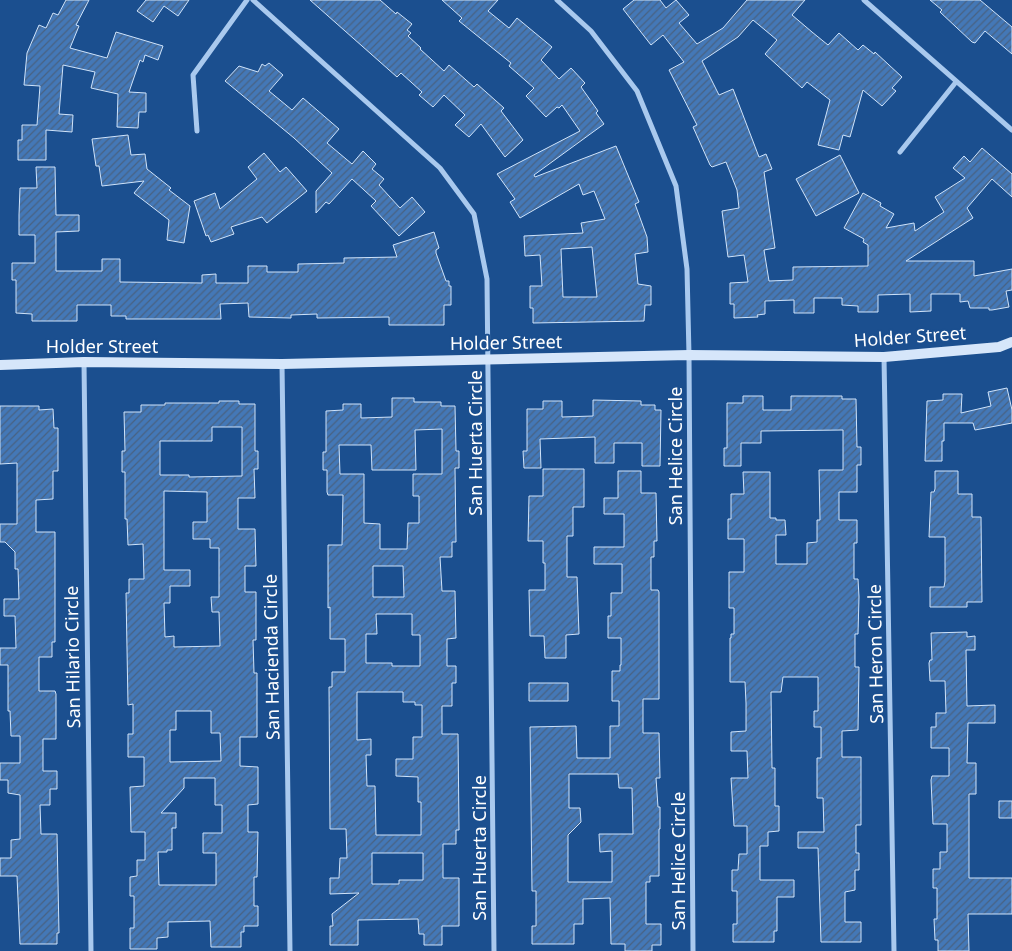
<svg xmlns="http://www.w3.org/2000/svg" width="1012" height="951" font-family="'Noto Sans',sans-serif">
<style>
.building{fill:url(#building-hatch);stroke:#cfe3fa;fill-rule:evenodd}
.lines{fill:none;stroke-linecap:round;stroke-linejoin:round}
.street{stroke:#a9c9ee;stroke-width:5}
.secondary{stroke:#d6e6fa;stroke-width:10}
.labels{text-anchor:middle;stroke-width:4;stroke-linejoin:round;paint-order:stroke}
.street-label{font-size:18px;fill:#fff;stroke:#1b4f8f}
</style>
<defs>
<pattern id="building-hatch" width="6" height="6" patternUnits="userSpaceOnUse" patternTransform="scale(1.25)"><rect width="6" height="6" fill="#4478b7"/><path d="M-1 1l2-2M0 6l6-6M5 7l2-2" fill="none" stroke="#486282"/></pattern>
</defs>
<rect width="100%" height="100%" fill="#1b4f8f"/>
<path class="building" d="M66,0H89L76,25L79,26L70,48L107,58L116,32L163,46L158,60L145,55L143,62L140,60L129,92L146,93V112H139L138,128L117,127L118,94L91,88L95,72L63,65L59,114L73,115L72,132L46,130V160H18V140H22V125H37L40,86L24,85L27,53L39,25L46,28L53,13L58,15Z
M146,0H189L178,16L164,6L153,22L137,11Z
M310,0H380L396,14L397,12L412,24L407,30L411,33L408,36L421,48L420,49L444,71L449,65L474,87L477,84L504,108L501,111L523,140L505,157L481,124L469,137L455,125L465,115L444,95L433,107L419,95L422,92L401,73L397,77Z
M442,0H498L488,11L509,28L517,18L552,47L541,60L559,79L571,68L585,83L581,87L598,111L596,113L604,124L534,175L535,177L616,146L639,202L635,204L647,237L648,252L635,254L638,284L651,286V305H645L644,321L533,323V308H530V286H542L540,255L525,256L524,236L583,233L581,223L605,219L594,191L583,195L579,184L520,218L510,202L515,199L497,174L580,131L562,105L559,108L557,107L546,117L526,96L534,88L509,66L511,63L459,21L462,18ZM592,247L597,297H563L561,249Z
M634,0H660L666,8L676,0L689,15L679,23L697,44L723,28L747,0H805L792,15L812,32L828,45L839,33L858,50L863,45L874,54L875,52L902,77L892,88L896,91L882,106L863,90L850,137L843,135L839,150L818,145L830,100L807,82L802,88L765,54L777,40L753,20L738,37L702,61L719,95L733,89L759,157L766,154L772,169L764,172L775,248L764,250L769,281L793,280V267L868,266V245L863,242L864,239L844,228L863,193L881,203L880,206L894,214L886,228L914,223L915,231L944,212L935,197L965,178L953,168L964,156L970,162L982,148L1012,174V197L992,179L967,208L973,218L906,261H974V276L1012,269V290L1006,291L1009,307L992,310H989V308H970L968,301L960,302V294H931V311L910,312V294L878,295V312H858V306L842,305V298H814V313H794V300L765,301V314L757,315L758,317L734,318V304H730V283L748,282L744,255L728,257L722,211L739,208L737,190L726,162L712,167L710,165L693,127L697,125L669,70L684,62L663,35L651,45L623,9Z
M930,0H980L1012,27V54L985,31L975,43L972,42L940,12L942,10Z
M269,63L283,75L269,91L292,110L303,98L339,129L327,143L352,164L363,151L376,164L372,169L384,179L379,185L400,208L412,197L425,212L399,236L371,206L376,201L352,179L329,204L326,202L316,213V191L332,173L294,138L225,81L239,66L258,72L262,64L265,66Z
M128,135L131,155L145,154L147,169L171,188L169,190L190,206L184,243L167,240L169,220L134,193L144,181L102,186L99,166H96L92,139Z
M264,153L280,172L286,167L307,191L267,223L262,217L231,227L234,234L211,242L208,235L206,236L194,201L215,193L220,209L257,179L248,167Z
M840,155L859,193L816,216L796,179Z
M36,167H55L56,215H79V231L56,232V271H102V259H120V282L202,283V275L216,274V283H248V266H267V272H298V264L344,263V258L397,257L393,245L434,232L439,248L436,250V253L446,281H449V286H451V305H444V325H389V317L317,318V314L291,315V318L249,317L248,303L220,304L221,319H126V316H111V305H77V321H32V314L16,313V280H12V263H35V235H19V215L20,188H37Z
M1007,388L1012,410V423L975,430L973,423H944V441H942V461H925L927,401L943,400V394H962L961,413L991,406L988,392Z
M743,396H763V410H791V396H842V399H856L857,447H861V465H857V492H839V520H857V543H854V579H858L859,597L858,634H855V667H859L858,730L842,731V757H861V825H856V853H859V870H855V890L845,892V922H861V942H821L818,848H798V832H824L823,798H817V758H821V727H814V711H818V677H783L781,692H771L772,768H775V806H779V831L768,832V846H760V880H794V897H777V931H774V942H733V924H737V891H732V870H738L739,854H747V826H734L731,778H748L747,751H731V732L746,731V703L745,682H730V638H731V634H734V608H729V572H744V539H728V519H731V494H744L743,472H770V518H776V520H785L786,535H776V564H807V543L817,542V520H820L819,470H843V430L761,431V443H741V466H724V448H727V403H743Z
M392,398H414V402H441V406H455L456,451H459V468H455L456,542H452V557H440L442,591H455L456,638L447,639V666H456V683H452V706H442V734H458L459,830H456V844H443V878H459V926H442V945H424V934H419L418,919L358,920V945H330V926H333L332,914L359,893L330,894V878H339L340,858H347L346,829H330L329,687H332V672H345V639H330V607L328,608V545H342L343,495H328L327,492V470H323V452H326V411L343,410V404H361V418L392,417ZM442,429V474H413V496H419V523H408L407,549H380V524L364,523V474H340L339,445H371L372,470H416L415,430ZM373,566H403L404,597H373ZM376,614H412V635H420V666H392V663H366V634H377ZM357,692H403V702H415V705H422V737H413V759H396V776L418,777V802H421V835H376L375,786H367L366,755H371V739L357,740ZM372,853H423V880H399V884H372Z
M593,400L641,401V405H655V410H661L660,466H642V443H614V463H595V437L540,439L541,468H524L523,451H527V409H543V401H562V417L593,416Z
M219,401H239V404H255V451H258V469H254L255,498H238V529H255L256,566H245V592H256V640H253L254,673H257V737H240V766L258,767V804L248,805V832H258L257,877H254V906H258V926H244V932H241V947H211L210,921L168,922V937L157,938V949H130V928H134V896H130V877L137,876V860H145V832H131L130,787L144,786V757H128V734H133V704L128,705L126,593H129V579H144L143,544L128,545L127,519H125V472H122V451H125L124,412H141V405H165V403H219ZM212,427H242V476L189,477V475H160V441H212ZM164,491L207,492V522H193V539H210V548H219V597H211L212,612H219L220,646L174,647V636L165,637L164,603H170V586H190V570H164ZM176,711H211V733H220L221,761L170,762V730H176ZM184,778H215V805H222V833H203V853H216V885H159L158,852H167V850H172V828H176V813H161L184,788Z
M0,406H39V410L53,409L54,428H58V471H53V499L36,500V532H55V642H52V657H39V691H55L56,694V739H43V771H57V789H50V805H40L41,834H57L59,933H57V944H20L17,876H0V858H11V840L20,839V795L8,793V780H0V763H20V736H11L10,711H8V665H0V648H16L15,616H4V599H19L18,569H15V552L5,542H0V524H17V463L0,464Z
M543,469H584V507H573V536H567V577H577L579,634L566,635V658H545L544,636H530L529,590H545V563H543V541H528L529,496H543Z
M618,471H641V493H656L657,541H654V557H651V590H658L659,592V699H643V733H659L660,778H656L658,807H660V829H659V876H650V882H646V924H661V945H652V951H625V944H611L610,898L583,899V924H574V944H532V926H536V891H532L530,727L576,726L577,758H610V726H619V701H612V671H620V665H621V638H608V616H611V593H622V564H594V547H624V514H604V498H618ZM569,774H618L619,788H632L633,834H599L600,852L612,851V882H568V835L581,822L580,808H569Z
M935,471H958V494H972V517H981L982,602H967V607H930V587H944L945,581V537H929L931,492H934L935,489Z
M967,632V637L975,636V650H966L967,706L995,705V723H968L967,763H976V794H969V878H1012V914H968L969,951H938V940H935L934,919H937V888H933V869H940V852H947V824H933L931,780L932,776H949V748H931V727H936V713H946L945,681H930L929,663L930,660H932L931,633Z
M529,683H568V701H529Z
M999,801H1012V818H999Z"/>
<g class="lines">
<path class="street" d="M253,0L440,168L474,214L487,279L494,951
M557,0L591,31L637,91L676,186L687,269L689,355L693,951
M864,0L1012,130
M197,131L193,75L247,0
M900,152L956,82
M884,357L894,951
M84,362L91,951
M282,364L290,951"/>
<path class="secondary" d="M0,365L84,362L282,364L689,355L884,357L999,347L1012,342"/>
</g>
<g class="labels">
<g class="street-label">
<text transform="translate(910 337) rotate(-4)" y="6">Holder Street</text>
<text transform="translate(506 343) rotate(-1)" y="6">Holder Street</text>
<text x="102" y="353">Holder Street</text>
<text transform="translate(476 443) rotate(-90)" y="6">San Huerta Circle</text>
<text transform="translate(676 456) rotate(-90)" y="6">San Helice Circle</text>
<text transform="translate(876 654) rotate(-91)" y="6">San Heron Circle</text>
<text transform="translate(73 657) rotate(-91)" y="6">San Hilario Circle</text>
<text transform="translate(272 657) rotate(-91)" y="6">San Hacienda Circle</text>
<text transform="translate(480 848) rotate(-90)" y="6">San Huerta Circle</text>
<text transform="translate(679 861) rotate(-90)" y="6">San Helice Circle</text>
</g>
</g>
</svg>
